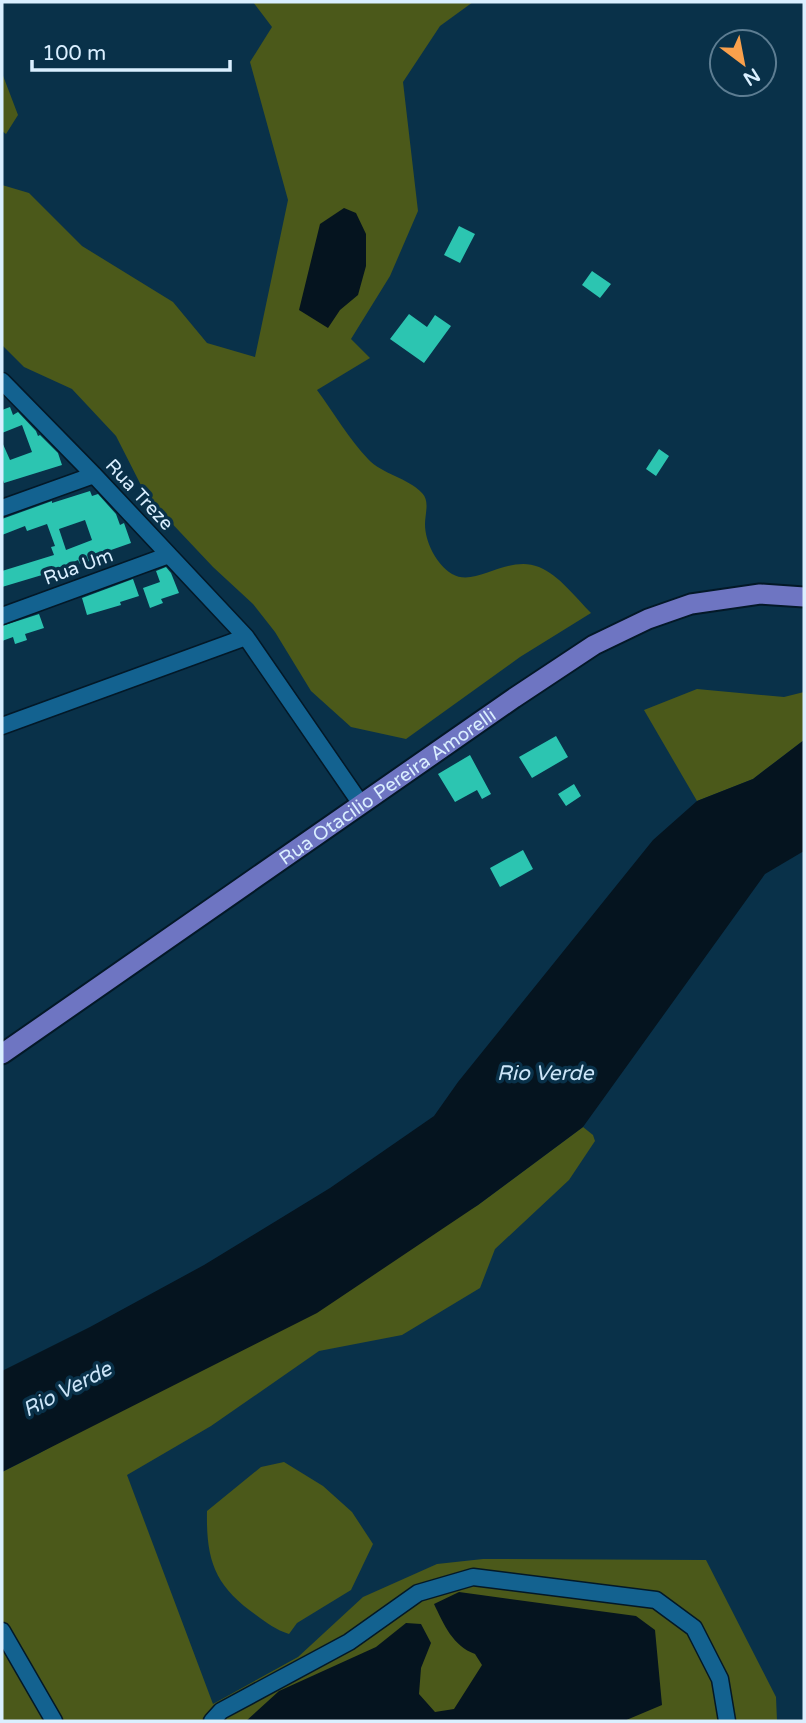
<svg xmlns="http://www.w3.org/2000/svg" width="806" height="1723" font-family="'Varela Round',sans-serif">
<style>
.green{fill:#4b591a}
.water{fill:#05141f}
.building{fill:#2cc5b1;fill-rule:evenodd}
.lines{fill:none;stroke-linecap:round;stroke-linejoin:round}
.minor-casing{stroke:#031827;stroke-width:19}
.major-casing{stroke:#031827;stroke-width:23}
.minor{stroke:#136290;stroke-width:16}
.major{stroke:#6e75c2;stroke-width:19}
.labels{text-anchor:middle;stroke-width:7;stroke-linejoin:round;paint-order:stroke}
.street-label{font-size:19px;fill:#daefff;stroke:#093149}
.water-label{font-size:21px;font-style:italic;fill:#cde6f9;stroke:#093149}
</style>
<rect width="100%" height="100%" fill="#093149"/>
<path class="green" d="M253,2H473L440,26L403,82L418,211L390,276L351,339L370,358L317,390C334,413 349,439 368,459C382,474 408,478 422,493C430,501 425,514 425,524C425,542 436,564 452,574C476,588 507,554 539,567C559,575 576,598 591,613L520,657L406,739L351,727L311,691L275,632L253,604L213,567L147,497L116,436L72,389L24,367L2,345V185L29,193L82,246L173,302L207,343L255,357L288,200L250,62L272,27Z
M2,73L18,115L6,134L2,131Z
M697,689L784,697L804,692V740L753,779L697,801L644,710Z
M583,1127L593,1135L595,1141L569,1180L495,1249L480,1288L402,1335L319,1351L211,1426L127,1475L213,1704L298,1657L363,1597L437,1564L483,1559L706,1560L776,1697L777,1721H2V1472L38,1454L478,1205Z
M284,1462L323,1486L352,1512L373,1544L351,1590L297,1623L289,1634C276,1630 267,1623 256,1615C215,1586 206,1561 207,1511L261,1467Z"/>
<path class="water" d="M344,208L356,213L366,234V266L358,295L340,310L328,328L299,310L320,224Z
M804,740V851L765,874L583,1127L478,1205L317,1313L2,1472V1371L90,1327L204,1265L330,1188L434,1116L458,1082L653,840L697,801L753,779Z
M459,1592L636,1616L655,1630L662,1705L624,1721H246L279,1691L376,1647L406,1623L421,1624L431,1643L421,1668L419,1694L435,1712L454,1709L482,1665L475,1654C453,1646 444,1625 434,1604Z"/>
<path class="building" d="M459,226L475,234L460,263L444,255Z
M592,271L611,284L600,298L582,285Z
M409,314L427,327L435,315L451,326L424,363L390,339Z
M10,407L13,415L18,412L36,431L38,436L40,435L58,453L62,465L4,483L2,477V442L10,460L32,452L22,425L2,433V410Z
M659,449L669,456L656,476L646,469Z
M90,491L92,496L98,494L116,514L120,525L124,523L131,543L111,550L113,553L96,559L80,564L78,560L71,563L73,569L64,572L62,566L42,575L2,587V571L54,555L51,547L55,546L47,524L27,531L25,526L2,535V519L52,501V503ZM85,520L92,540L66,550L59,529Z
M166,567L171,573L179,593L161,599L163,603L150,608L143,588L160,582L156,571Z
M133,579L139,596L120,602L121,605L87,615L82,598Z
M39,614L44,628L25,634L27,640L15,644L13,637L2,641V626Z
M556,736L568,757L532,778L519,757Z
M470,755L491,794L482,799L477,790L455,802L438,774Z
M574,784L581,796L566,806L558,794Z
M523,850L533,869L500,887L490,868Z"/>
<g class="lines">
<defs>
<path id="minor" d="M2,381L94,475L246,637L361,804
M2,508L94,475
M2,616L169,555
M2,726L246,637
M2,1631L54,1721
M212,1721L221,1711L349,1642L418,1593L473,1577L656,1600L694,1628L720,1679L727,1721"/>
<g id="major">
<path id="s1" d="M2,1054L514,698L594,645L648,619L691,604L760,594L804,597"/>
</g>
</defs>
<use href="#minor" class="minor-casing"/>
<use href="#major" class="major-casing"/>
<use href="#minor" class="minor"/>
<use href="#major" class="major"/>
</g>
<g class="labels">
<g class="street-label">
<text transform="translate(140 494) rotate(47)" y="7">Rua Treze</text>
<text transform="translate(78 566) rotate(-20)" y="7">Rua Um</text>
<text dy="7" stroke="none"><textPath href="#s1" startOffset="469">Rua Otacilio Pereira Amorelli</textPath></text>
</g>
<g class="water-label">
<text x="545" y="1080">Rio Verde</text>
<text transform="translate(67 1389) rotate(-27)" y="7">Rio Verde</text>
</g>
</g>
<rect width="806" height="1723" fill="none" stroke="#daefff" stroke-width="7"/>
<g transform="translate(743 63) rotate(148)"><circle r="33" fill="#093149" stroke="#5d7d92" stroke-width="2"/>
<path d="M0-5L12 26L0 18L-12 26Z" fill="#f9a04c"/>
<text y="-10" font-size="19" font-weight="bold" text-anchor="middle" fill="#daefff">N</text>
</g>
<path d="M32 60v10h198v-10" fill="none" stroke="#daefff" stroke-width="3.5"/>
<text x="42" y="60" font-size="21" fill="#daefff" stroke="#093149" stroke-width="5" paint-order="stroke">100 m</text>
</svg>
